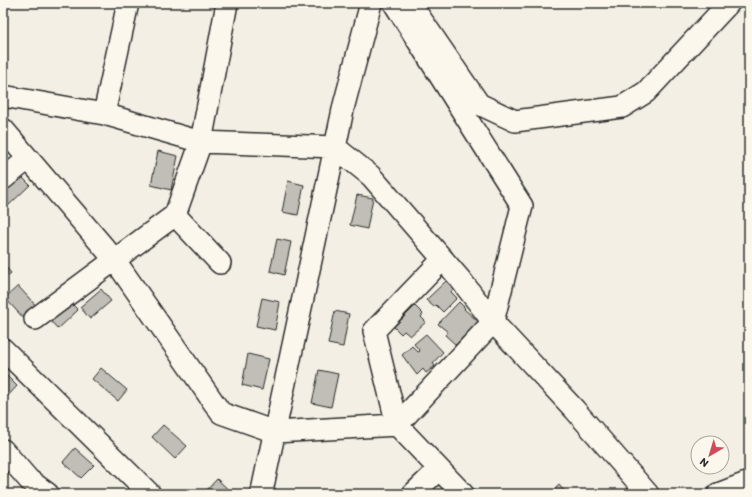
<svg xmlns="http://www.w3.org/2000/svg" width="752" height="497" font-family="Itim,sans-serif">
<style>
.building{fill:#c0beb6;stroke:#2b2b2b}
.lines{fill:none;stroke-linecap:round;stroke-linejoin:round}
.minor-casing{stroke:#2b2b2b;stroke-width:24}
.minor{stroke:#fbf7ec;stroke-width:21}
</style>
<rect width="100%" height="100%" fill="#f3efe4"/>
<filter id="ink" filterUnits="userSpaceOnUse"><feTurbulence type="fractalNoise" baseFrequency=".025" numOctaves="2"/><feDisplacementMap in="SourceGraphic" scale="8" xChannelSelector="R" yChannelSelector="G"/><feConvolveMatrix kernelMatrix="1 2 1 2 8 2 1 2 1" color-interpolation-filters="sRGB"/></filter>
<g filter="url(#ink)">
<path class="building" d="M158,151L178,156L171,190L151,185Z
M20,175L30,185L9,205L3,199V191Z
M288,181L304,185L298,215L282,212Z
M357,195L373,198L367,229L350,225Z
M277,239L291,242L284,275L270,271Z
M3,264L11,273L3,281Z
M446,281L454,288L451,292L457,298L443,312L436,305L434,307L426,300Z
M18,286L39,309L26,321L5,298Z
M101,289L111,301L90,319L80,307Z
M262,298L280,302L275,330L256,326Z
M67,299L78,310L58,329L47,317Z
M459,302L465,308L464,309L479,322L465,339L463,337L456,345L445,335L448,332L438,324Z
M415,306L423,314L421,317L426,322L410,336L404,331L401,334L394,327Z
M335,311L349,314L343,347L328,344Z
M426,334L443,352L433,363L435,366L426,373L423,369L417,375L402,355L412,346L418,352L420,351L414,344Z
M248,354L269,359L262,390L242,385Z
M101,368L127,390L118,401L92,379Z
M319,370L338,374L331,407L312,403Z
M3,372L17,386L6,398L3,395Z
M163,425L187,446L175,459L152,437Z
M75,448L94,465L81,478L63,462Z
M217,479L233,494H207L205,492Z
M559,485L567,494H550Z"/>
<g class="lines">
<defs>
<path id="minor" d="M410,3L479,104L515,121L622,107L646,92L729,3
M3,96L104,114L201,142L335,147L371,176L460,279L493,322L575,410L648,494
M104,114L128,3
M3,129L114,259L221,413L275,432L397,425L493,322L522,206L394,3
M3,179L28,159
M175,215L201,142L227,3
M443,259L374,331L397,425L463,494
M35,319L175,215L220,263
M3,349L150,494
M3,450L29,480L48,494
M265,494L262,491L344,105L371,3
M413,494L439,469
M718,494L749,482"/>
</defs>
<use href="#minor" class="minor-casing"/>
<use href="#minor" class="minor"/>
</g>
</g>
<rect width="752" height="497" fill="none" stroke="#fbf7ec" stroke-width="16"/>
<rect x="8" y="8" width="736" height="481" fill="none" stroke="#2b2b2b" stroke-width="1.5" filter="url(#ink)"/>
<g transform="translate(710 455) rotate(218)"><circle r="19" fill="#fbf7ec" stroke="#a8a59f"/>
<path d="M0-3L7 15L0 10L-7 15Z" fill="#d1495b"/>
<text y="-6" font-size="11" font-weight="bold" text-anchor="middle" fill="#2b2b2b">N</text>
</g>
</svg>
